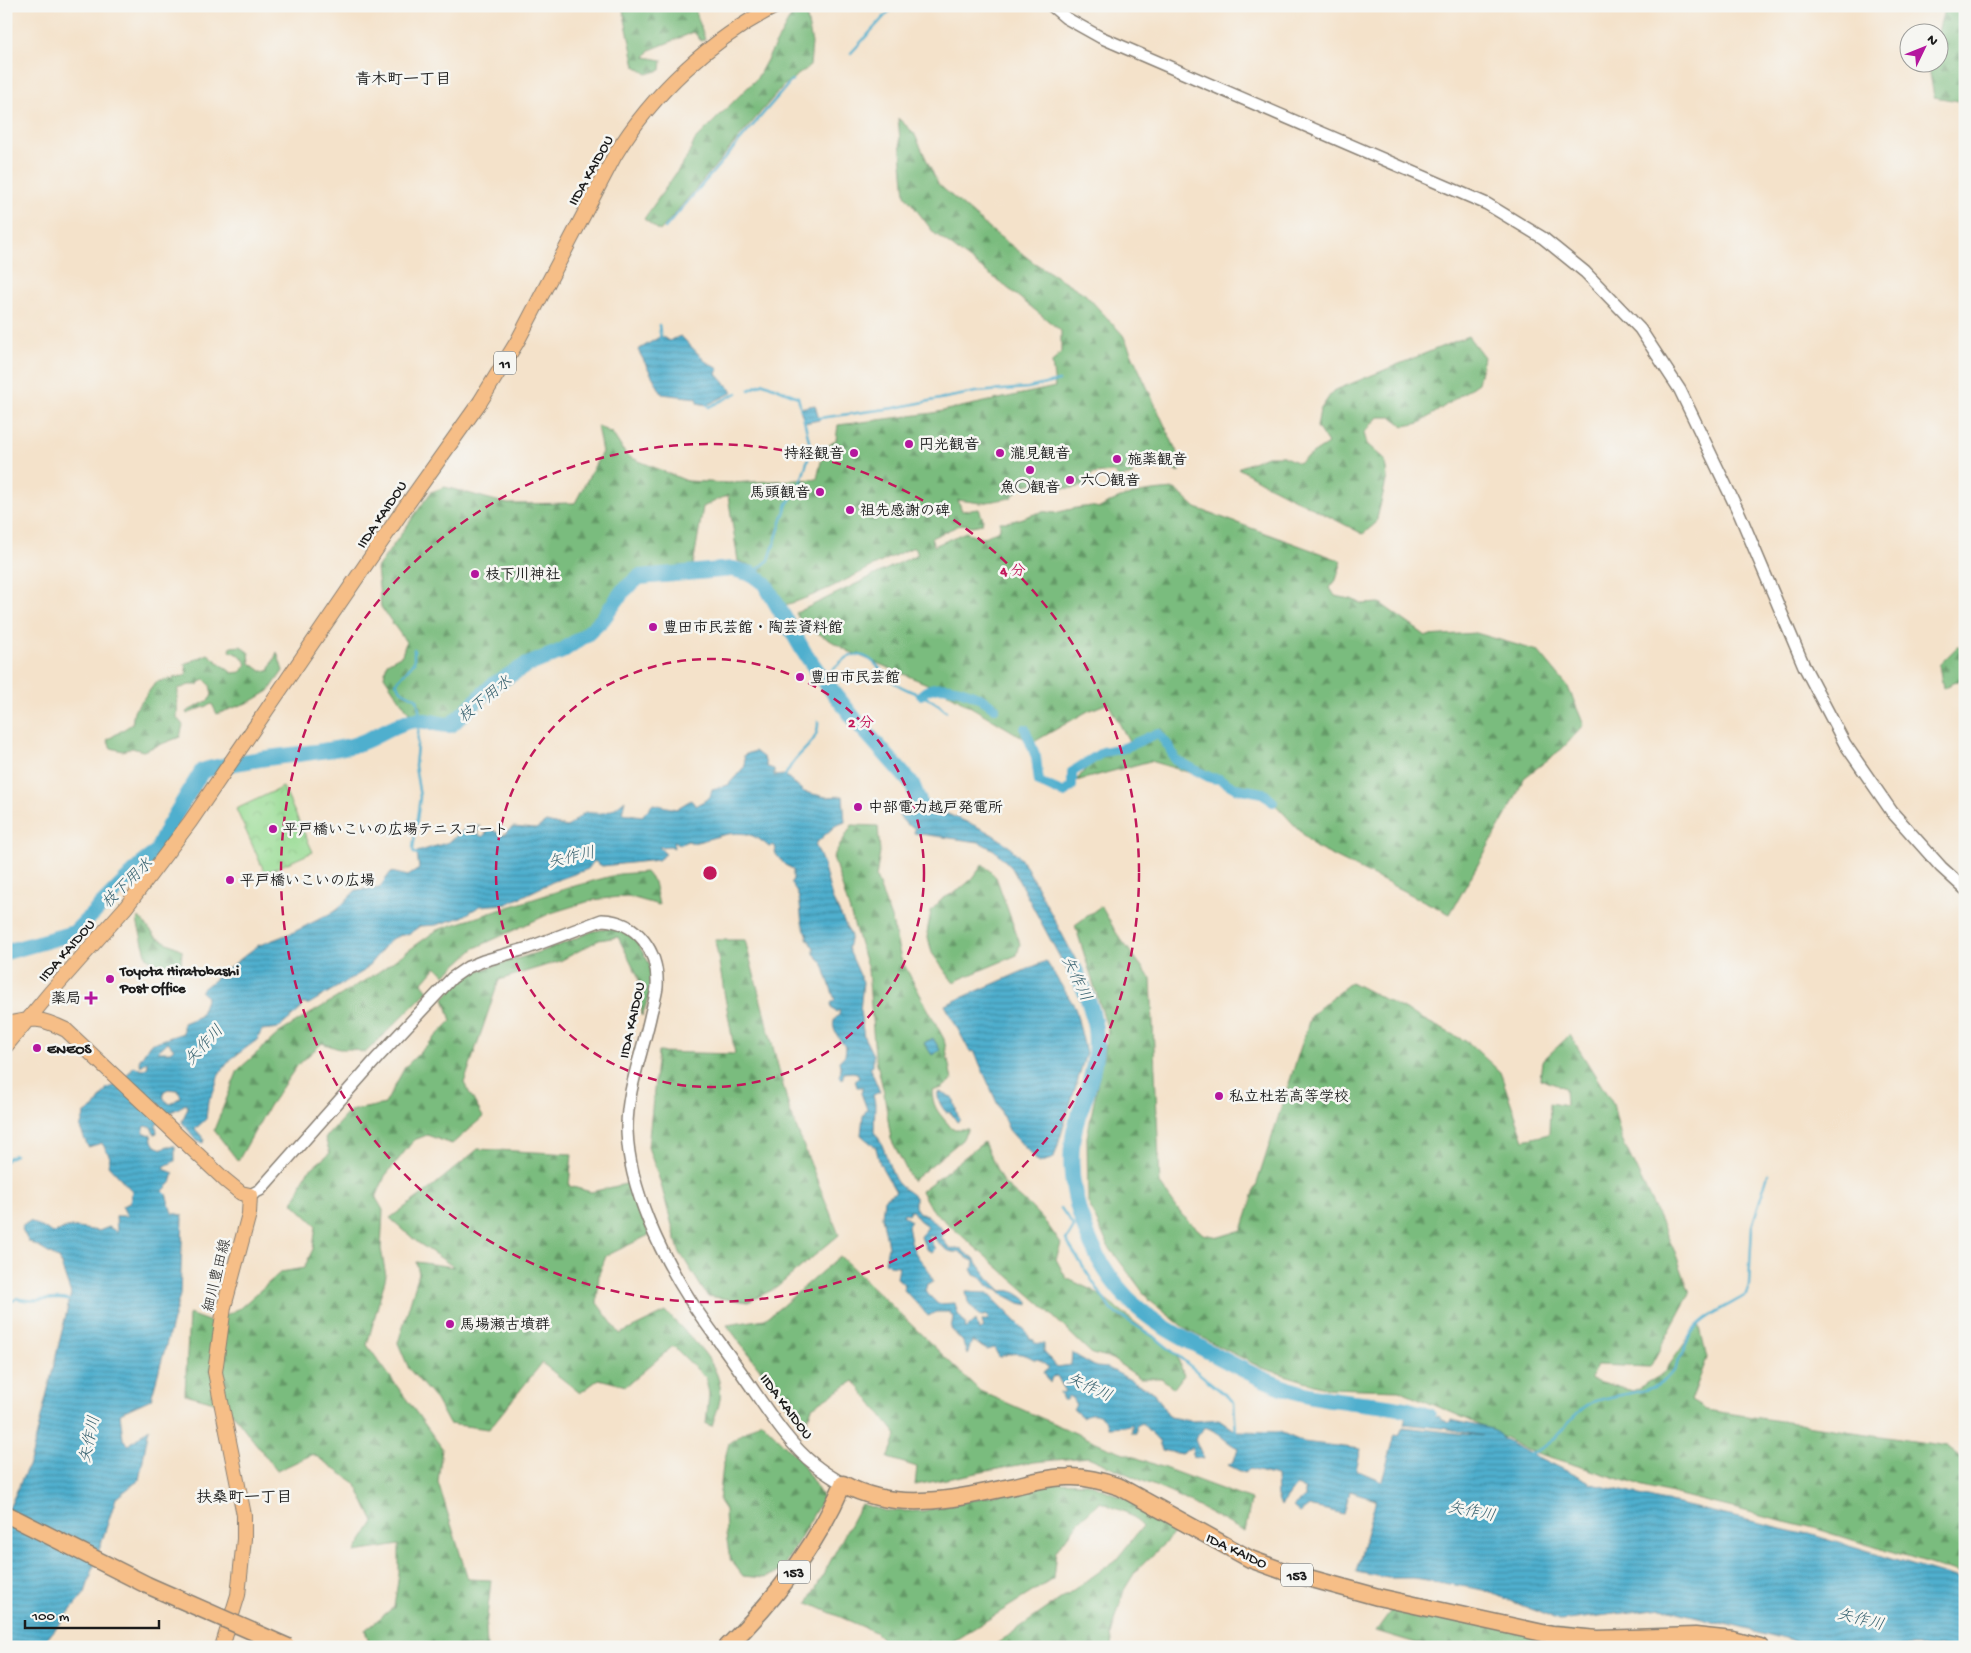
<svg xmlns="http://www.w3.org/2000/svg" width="1971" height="1653" font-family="'Gochi Hand','Klee One',sans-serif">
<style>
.forest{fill:url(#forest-firs);stroke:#4b6c4d}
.park{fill:url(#park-crowns);stroke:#5a7c58}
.water{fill:url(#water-rules);stroke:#366675;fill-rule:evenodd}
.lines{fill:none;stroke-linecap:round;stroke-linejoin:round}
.stream{stroke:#4fafce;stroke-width:2.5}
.canal{stroke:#4fafce;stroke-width:10}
.river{stroke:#4fafce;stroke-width:16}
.minor-casing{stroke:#887f73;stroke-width:14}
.major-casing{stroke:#887f73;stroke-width:16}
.highway-casing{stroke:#887f73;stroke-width:19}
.minor{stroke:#fff;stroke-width:11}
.major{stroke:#f6be87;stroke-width:14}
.highway{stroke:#f6be87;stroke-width:16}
.highway-bridge-casing{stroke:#887f73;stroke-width:19;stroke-linecap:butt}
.highway-bridge{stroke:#f6be87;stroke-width:16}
.ring{fill:none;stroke:#c2185b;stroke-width:2.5;stroke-dasharray:9 6}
.poi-dot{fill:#b5179e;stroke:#f6f6f2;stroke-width:2}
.labels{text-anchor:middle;stroke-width:5;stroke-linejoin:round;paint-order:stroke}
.shield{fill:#f6f6f2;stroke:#5d5d5c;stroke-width:1}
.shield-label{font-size:14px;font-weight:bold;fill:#1c1c1c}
.street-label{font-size:15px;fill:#1c1c1c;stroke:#f6f6f2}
.poi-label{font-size:15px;font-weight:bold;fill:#1c1c1c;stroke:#f6f6f2;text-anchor:start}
.neighbourhood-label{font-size:16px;font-weight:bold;fill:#1c1c1c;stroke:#f6f6f2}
.water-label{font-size:16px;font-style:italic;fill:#335e6c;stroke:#f6f6f2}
.centre{fill:#c2185b;stroke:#f6f6f2;stroke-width:2.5}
.ring-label{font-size:15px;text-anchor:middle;font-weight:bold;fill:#c2185b;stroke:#f6f6f2;stroke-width:5;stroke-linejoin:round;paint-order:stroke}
</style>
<defs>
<pattern id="forest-firs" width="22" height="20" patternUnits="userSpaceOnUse" patternTransform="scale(1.25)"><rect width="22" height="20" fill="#7abc7e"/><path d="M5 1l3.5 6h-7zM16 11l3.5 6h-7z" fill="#639866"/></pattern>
<pattern id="park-crowns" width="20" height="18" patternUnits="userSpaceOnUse" patternTransform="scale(1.25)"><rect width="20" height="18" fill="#99dc94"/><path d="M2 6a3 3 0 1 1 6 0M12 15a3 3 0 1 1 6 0" fill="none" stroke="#83bc7f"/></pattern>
<pattern id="water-rules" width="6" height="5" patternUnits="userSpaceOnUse" patternTransform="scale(1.25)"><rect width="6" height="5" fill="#4fafce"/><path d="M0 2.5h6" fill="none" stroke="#418ea6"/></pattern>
</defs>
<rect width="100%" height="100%" fill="#f6f6f2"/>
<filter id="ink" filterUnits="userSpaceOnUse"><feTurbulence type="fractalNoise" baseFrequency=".02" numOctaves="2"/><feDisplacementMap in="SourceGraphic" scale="10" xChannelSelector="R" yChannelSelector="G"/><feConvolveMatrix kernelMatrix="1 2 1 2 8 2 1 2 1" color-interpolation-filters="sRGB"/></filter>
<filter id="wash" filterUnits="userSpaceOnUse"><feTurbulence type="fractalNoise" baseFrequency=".0096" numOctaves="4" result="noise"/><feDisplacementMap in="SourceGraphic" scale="20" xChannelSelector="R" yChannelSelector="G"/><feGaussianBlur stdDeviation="1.12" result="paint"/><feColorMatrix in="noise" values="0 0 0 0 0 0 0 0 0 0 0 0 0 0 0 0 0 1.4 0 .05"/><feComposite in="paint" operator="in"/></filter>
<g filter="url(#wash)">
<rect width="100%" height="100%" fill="#f4e2ca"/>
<path class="forest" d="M629,6H694L705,39L701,41L694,32L650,50L645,57L662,60L661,70L647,74L635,66L623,10Z
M1945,6H1965V102L1934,97L1929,68L1930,63L1938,62V32Z
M805,9L812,43L810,66L783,86L660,231L644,219L688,156L695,140L757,78L791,16Z
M898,118L914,133L938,184L991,230L1033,262L1085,294L1123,335L1182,463L1179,472L1147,462L1135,465L1132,475L1119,478L1113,472L1092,474L1084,486C1078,487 1070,489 1064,488C1040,486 1030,474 1011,498L981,503L958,500L962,511L979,509L983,519L982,524L972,526L962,524L931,538L934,546L966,532C980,541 987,537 1000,529V522C1015,523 1028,515 1042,512C1047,511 1050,513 1054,513C1070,510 1084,504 1100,508C1123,493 1149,491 1175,489L1196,508L1342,561L1336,580L1330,588L1335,596L1351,599L1363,604L1380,603L1426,636L1476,633L1538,651L1568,687L1584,725L1563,748L1524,778L1511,806L1450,914L1315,847L1272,801L1201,776L1150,761L1076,781L1095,757L1129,741L1108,703L1088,711L1032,743L944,691L848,651L801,623L796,613L918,554L914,547C870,565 829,593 782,606C769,583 766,569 738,561L728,495L703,507L693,565L645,570L631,575L585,628L558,647L520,663L496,678L457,718C440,729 427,716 409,713L384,676L387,663L402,655L406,642L381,607L377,568L431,492L445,487L508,504L575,503L602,452L597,426L612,433L627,456L687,481L728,483L817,479L824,449L836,440L838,425L933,413L1055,387L1052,363L1061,352V331L1000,282L934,233L905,195Z
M1468,336L1484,357L1478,383L1420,423L1404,426L1392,417H1378L1364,433L1367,444L1385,460L1387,477L1376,523L1363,534L1262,482L1238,468L1267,456H1283L1298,463L1328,444L1317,427L1320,410L1333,391Z
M241,646L249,653L250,663L261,671H269L277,652L283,671L269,691L252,701L217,714L212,704L187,714L186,712L209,700L212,695L210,685L204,679L198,685H189L178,689L177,718L183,725L180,737L143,751L132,748L123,751L111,748L107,740L132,724L134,711L156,682L187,675L185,664L208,654L232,673L241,672L247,664L241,656L230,651L231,647Z
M1958,646L1965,648V678L1943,688L1939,665Z
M852,825L878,826L880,852L876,877L892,921L901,959L944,1039L952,1080L942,1088L932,1091C933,1111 941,1114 952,1129H968L962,1140L912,1181L891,1139L884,1093L875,1055L868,970L833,857Z
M983,864L996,877L1020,944L1017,955L953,982L932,953L927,933L931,911L942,899L959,890L973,878Z
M646,872L654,882L659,905L627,896L593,900L551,913L475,948L445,975L436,967L422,983L428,991L365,1053L352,1049H339L322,1043L297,1066L269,1106L238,1161L214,1130L238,1070L279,1033L377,973L437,930L571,887L619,874Z
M1101,906L1117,934L1151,979L1160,1184L1182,1215L1203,1234L1219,1237L1242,1230L1311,1015L1351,982L1469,1043L1500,1072L1524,1140L1549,1134L1550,1103L1566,1106L1565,1088L1540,1079L1542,1061L1570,1035L1613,1104L1621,1137L1675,1252L1690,1293L1650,1367L1597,1365L1590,1379L1633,1391L1663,1374L1699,1323L1707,1358L1691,1401L1706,1410L1947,1446L1965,1460V1575L1814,1528L1639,1485L1527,1450L1469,1420L1399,1390L1327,1388L1262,1368L1187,1330L1149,1300L1108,1246L1088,1202L1087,1137L1108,1030L1075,925Z
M139,917L156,937L182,950L181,964L172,971L147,958L137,921Z
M618,927L635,939L649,963L654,982L642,1016L638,976L618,937L599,940L560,961L499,980L464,1083L483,1117L452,1144L427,1135L414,1140L385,1176L376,1198L383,1210L381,1249L386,1276L367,1345L442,1448L438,1482L468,1579L491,1580L486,1627L487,1647H370L365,1630L394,1607L399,1574V1545L355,1552L374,1522L355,1483L313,1454L277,1471L226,1405L185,1394L189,1314L211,1322L240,1308L281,1272L304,1268L313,1249L316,1225L293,1203L307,1172L330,1153L325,1138L350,1111L385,1104L405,1067L451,1021L444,998L465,975L555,947L593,931Z
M715,940H745L790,1112L839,1235L776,1288L748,1302L707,1296L679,1251L660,1181L648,1147L658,1052L735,1054Z
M984,1142L1003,1183L1030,1206L1047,1224L1061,1244L1056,1259L1066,1278L1094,1291L1176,1354L1184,1375L1174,1388L1161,1378H1140L1112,1359L1092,1354L1038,1302L931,1209L921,1191Z
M478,1149L572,1154L569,1186L591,1192L630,1183L649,1235L606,1256L599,1274L597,1303L620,1334L666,1312C687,1335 725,1364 720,1399C719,1408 714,1417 712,1426L706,1424L709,1394L706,1378L673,1346L626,1386L599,1379L580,1393L542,1363L489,1429L449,1424L436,1400L409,1369L398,1343L419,1273L416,1262L454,1267L417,1242L390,1218L431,1188Z
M840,1256L980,1391L1105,1446L1251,1500L1245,1532L1180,1497L1088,1457L1034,1462L915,1485L917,1467L888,1458L897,1435L854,1381L812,1407L804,1429L727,1325L765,1319L782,1306Z
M761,1421L800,1460L823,1498L781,1571L764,1578L743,1576L730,1559L726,1534L725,1510L719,1501L723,1466L729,1443Z
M1050,1482L1088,1483L1134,1502L1178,1530L1135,1572L1124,1590L1111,1635L1113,1647H992L1116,1560L1142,1527L1132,1515L1100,1502L1082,1518L1056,1551L1053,1579L944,1647H890L875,1632L808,1603L861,1504L886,1511H923Z
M1392,1609L1695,1647H1429L1376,1631Z"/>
<path class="park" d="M283,787L313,852L265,873L236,809Z"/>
<path class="water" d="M661,336L669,341L681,336L705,361L719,369L716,373L733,392L707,405L697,403V398L662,394L638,350Z
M815,405L819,420L804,423L800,408Z
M755,751L764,758L767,767L774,769V776L785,775L804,792L826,797L843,796L845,822L835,826L815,844L823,863L832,898L851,936L848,948L863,982L860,1011L864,1037L873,1055V1065L870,1068L880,1092L873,1095L875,1103L874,1132C885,1144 887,1164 895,1179C900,1188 908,1190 915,1197V1207L920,1214L927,1215L945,1232L941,1237L950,1249L956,1248L962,1249L967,1255L974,1258L988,1277L1002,1291C1014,1289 1020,1295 1029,1302V1305L1019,1303L1004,1295L998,1289L989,1287L982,1278L974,1275L971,1269L974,1266L975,1262L967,1258L959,1251C948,1256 939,1242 931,1236H928L935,1249L932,1252L926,1249L921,1237L927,1226L919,1220L911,1209L908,1214L904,1213L903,1216L911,1221L908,1226C910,1236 911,1245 916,1254C922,1264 932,1270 933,1282L927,1284L925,1291L938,1304L955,1303L958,1314L965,1323L966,1329L976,1320L979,1331L984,1328L982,1321L989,1319L986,1315L980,1317L968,1302L966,1292L988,1293L1026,1331L1030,1339L1034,1340V1343L1044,1344V1352L1057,1367L1071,1365L1072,1353L1096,1367L1108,1368L1155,1393L1169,1417L1193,1421L1219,1419L1236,1431L1280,1432L1303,1442L1361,1449L1356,1470L1382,1481L1395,1435L1399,1436L1403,1427L1483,1436L1443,1428L1404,1424L1409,1403L1416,1405L1435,1418L1438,1416L1448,1423L1451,1420L1492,1429L1497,1431L1503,1440L1592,1484L1816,1536L1965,1581V1647H1817L1662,1608L1560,1621L1484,1590L1414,1578H1388L1356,1572L1376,1499L1350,1491L1344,1514L1309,1506L1300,1513L1293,1507L1305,1497V1489L1296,1486L1281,1506L1277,1496L1276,1476L1250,1469L1244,1473L1228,1465L1234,1461L1238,1448C1225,1442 1218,1431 1205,1427L1195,1439L1204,1459L1193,1457L1192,1447L1181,1454L1162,1450L1159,1442L1142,1423L1136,1426V1433H1132V1424L1125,1426L1108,1427C1104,1415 1094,1410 1082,1417L1073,1409L1076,1405L1072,1398L1068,1396L1066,1400H1063L1060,1392L1063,1393L1065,1390L1057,1376L1052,1377L1050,1383L1044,1372L1049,1368L1038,1359L1035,1360C1024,1352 1012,1352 999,1357L994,1348L987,1350L972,1341L967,1355L963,1342L951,1329L953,1317L949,1312H936L928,1316L904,1290L905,1285L897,1278L899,1266L890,1265L885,1262L888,1246L882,1217L884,1199L896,1192L880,1164L876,1148L861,1135L863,1116L867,1109L861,1093L863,1087H857L855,1079L859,1078L857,1073L852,1072L844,1073L842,1080L839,1076L841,1071L839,1061L845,1055L846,1048C839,1038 826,1024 839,1015L840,1010L836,1012L832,1009L831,1003L835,1000L822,962L814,954V948L807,938V933C796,918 806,901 791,883L793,879V869L785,865L775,853L776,849L774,845L769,847C744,823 723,836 693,843L688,841L681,844L673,842L674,848L670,846L659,847L666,854L658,860L602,866L594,861L588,869L552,882L507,904L480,906L462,917L436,925L420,926L409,934L402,935L391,939L364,971L309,1004H301V1009L279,1028L262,1030L257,1040L231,1059L219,1074L214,1091L208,1102L206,1119L195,1129L204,1139L203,1143L197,1141L182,1122L188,1107L186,1104L166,1115L156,1124L157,1133L154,1134L151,1127L145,1126L143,1132L151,1135C152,1144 154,1147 163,1149L167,1146H175V1161L165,1166L164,1169L174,1173L171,1183L163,1191L166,1194L172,1213L182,1215L183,1218L180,1295L151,1399L120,1413L123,1439L129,1445L149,1428L139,1480L116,1498L85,1593L47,1639L44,1647H6V1515L31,1459L71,1294L59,1259L28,1241L21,1227L30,1221L53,1233L70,1227L99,1231L109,1227L117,1232L116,1216H127L122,1206L130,1203L132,1191L108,1165L110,1157L102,1143L88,1147L80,1128L85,1113L94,1108L107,1088L120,1084L134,1066L142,1070L148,1067L147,1061L141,1066L139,1061L150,1044L183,1033V1023L200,1016L207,997L200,991L257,946L294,932L337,910L356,890L379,888L391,872L408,876L419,869L417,852L449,842L471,824L480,826L477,833L482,837L490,829L503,835L513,827L536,829L546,822L567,827L585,812C605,815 610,813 625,800L622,813L642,816L653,804L676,809L691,800L696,806L710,797L712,789L728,785L745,766L744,755ZM168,1042L174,1049L170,1052H157ZM168,1089L178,1090L181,1097L170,1104L164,1099L163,1092Z
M915,799L929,803L934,808C970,825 1005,832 1027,868L1089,985L1078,991L1012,868L994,850L979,842L914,833L915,828L906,824L899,816L900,811H904L901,808L903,803Z
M1046,961L1075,1007L1086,1053L1054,1158L1039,1163L1009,1130L974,1051L970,1052L945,1005Z
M933,1038L940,1050L932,1055L924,1043Z
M940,1092C960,1098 952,1105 960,1120L957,1122L951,1113L946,1112C942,1108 937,1099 938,1093Z"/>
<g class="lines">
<path class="stream" d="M851,53L894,6
M665,228L792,80
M659,325L661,340
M749,390L764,383L798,397L801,410
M706,403L709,407L737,393
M819,418L894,408L976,392L1028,388L1059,381
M752,574L769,560L787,504L799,488L811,449L804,420
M414,649V662L396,683L402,691L417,699L420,715L415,766L420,797L413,849L414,853L419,854
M823,679C831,672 844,655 856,655C873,655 881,673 892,681C909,694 931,695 946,711
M784,778C787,772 790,766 794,761C805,747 819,741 818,721
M6,1161L8,1158L15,1155
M1061,1208L1074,1227L1066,1240L1111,1310L1156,1338L1234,1402L1236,1434
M6,1299L13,1301L17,1298C32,1305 58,1294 72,1302
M1529,1455C1537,1451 1545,1447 1552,1441C1565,1428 1575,1411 1593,1402C1614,1393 1648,1395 1665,1380C1681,1367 1682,1347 1693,1331C1705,1315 1730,1305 1746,1295L1749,1285L1752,1226L1768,1174"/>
<path class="canal" d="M921,695C939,677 979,695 995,708
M1025,729L1036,757L1039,782L1064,793L1072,786V772L1103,752L1124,748L1158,733L1170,748L1175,760L1211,778L1219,779L1235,788L1263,793L1273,802"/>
<path class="river" d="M6,952L74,933L144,862L156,853L168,827L202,771C212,767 224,766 236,763C273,756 312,754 350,746C371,742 388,726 410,721C423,718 437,725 451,725L493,685L525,666L562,651L587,634L602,620L623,591L639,577L733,569L752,574L765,584L804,652L823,679L856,721L912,784L920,804V812
M1074,968C1097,1012 1103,1044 1087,1091C1082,1107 1075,1121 1073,1138C1064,1196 1094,1270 1138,1308C1162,1329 1191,1342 1219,1357C1247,1372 1274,1386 1305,1394C1346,1405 1389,1401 1428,1416"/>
</g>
</g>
<g filter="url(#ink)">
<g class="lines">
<defs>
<path id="minor" d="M1052,6L1066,18L1100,37L1487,204L1543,238L1585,272L1640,329L1680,390L1740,515L1804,666L1845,744L1892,812L1941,867L1965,889
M250,1195L260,1190L378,1057L452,978L468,967L483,961L525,949L602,920C638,921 659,952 657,987C656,996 653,1005 651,1013C643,1052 626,1091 627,1131C629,1189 661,1255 692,1303C706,1325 723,1346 738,1368C760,1398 785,1442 815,1465C823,1472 834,1478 843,1484"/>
<path id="major" d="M6,1024C34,1018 40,1017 66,1030L225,1180L241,1193L250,1195L249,1214L224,1307L215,1372L244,1515V1539L238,1595L222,1647
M6,1046L49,994L126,907L190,822L401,513L480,402L517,342L615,155C652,94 712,38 776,6"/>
<path id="highway" d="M727,1647C776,1599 816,1547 843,1484C898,1514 958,1498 1015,1486C1032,1482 1050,1477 1068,1477C1086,1476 1103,1481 1120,1487L1250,1559L1283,1571L1378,1597L1552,1635L1598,1639L1695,1636L1733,1640L1760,1647"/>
</defs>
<use href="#minor" class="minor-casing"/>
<use href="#major" class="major-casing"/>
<use href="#highway" class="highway-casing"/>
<use href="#minor" class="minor"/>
<use href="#major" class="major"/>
<use href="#highway" class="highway"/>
<defs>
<path id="highway-bridge" d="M6,1514L147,1585L288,1647"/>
</defs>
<use href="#highway-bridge" class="highway-bridge-casing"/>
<use href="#highway-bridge" class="highway-bridge"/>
</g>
</g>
<g class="ring">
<circle cx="710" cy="873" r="214"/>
<circle cx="710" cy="873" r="429"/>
</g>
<g class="poi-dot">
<circle cx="909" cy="444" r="5"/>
<circle cx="854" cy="453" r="5"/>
<circle cx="1000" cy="453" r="5"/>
<circle cx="1117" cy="459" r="5"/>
<circle cx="1030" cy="470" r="5"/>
<circle cx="1070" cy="480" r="5"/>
<circle cx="820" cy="492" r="5"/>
<circle cx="850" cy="510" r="5"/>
<circle cx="475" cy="574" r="5"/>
<circle cx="653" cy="627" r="5"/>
<circle cx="800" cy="677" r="5"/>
<circle cx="858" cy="807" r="5"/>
<circle cx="273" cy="829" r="5"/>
<circle cx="230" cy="880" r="5"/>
<circle cx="110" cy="979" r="5"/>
<path d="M88.5 990.5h5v5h5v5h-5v5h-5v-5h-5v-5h5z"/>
<circle cx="37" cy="1048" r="5"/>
<circle cx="1219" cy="1096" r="5"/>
<circle cx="450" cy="1324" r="5"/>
</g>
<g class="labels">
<g class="shield">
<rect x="494" y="351.5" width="22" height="23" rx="4"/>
<rect x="778" y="1560.5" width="32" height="23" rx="4"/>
<rect x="1281" y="1563.5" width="32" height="23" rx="4"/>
</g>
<g class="shield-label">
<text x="505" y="368">11</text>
<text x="794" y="1577">153</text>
<text x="1297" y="1580">153</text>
</g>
<g class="street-label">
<text transform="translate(590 170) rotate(-61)" y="5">IIDA KAIDOU</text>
<text transform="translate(381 514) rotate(-56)" y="5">IIDA KAIDOU</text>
<text transform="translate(66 950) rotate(-49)" y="5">IIDA KAIDOU</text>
<text transform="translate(631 1020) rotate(-78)" y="5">IIDA KAIDOU</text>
<text transform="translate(216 1275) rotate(-76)" y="5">細川豊田線</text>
<text transform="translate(787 1406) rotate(53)" y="5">IIDA KAIDOU</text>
<text transform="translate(1237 1550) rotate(25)" y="5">IDA KAIDO</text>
</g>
<g class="poi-label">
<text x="919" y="449">円光観音</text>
<text x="844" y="458" text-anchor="end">持経観音</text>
<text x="1010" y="458">瀧見観音</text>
<text x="1127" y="464">施薬観音</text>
<text x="1080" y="485">六◯観音</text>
<text x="1030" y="492" text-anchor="middle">魚◯観音</text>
<text x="810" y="497" text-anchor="end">馬頭観音</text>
<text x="860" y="515">祖先感謝の碑</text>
<text x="485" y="579">枝下川神社</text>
<text x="663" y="632">豊田市民芸館・陶芸資料館</text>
<text x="810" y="682">豊田市民芸館</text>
<text x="868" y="812">中部電力越戸発電所</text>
<text x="283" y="834">平戸橋いこいの広場テニスコート</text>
<text x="240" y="885">平戸橋いこいの広場</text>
<text x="120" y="975">Toyota Hiratobashi<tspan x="120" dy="17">Post Office</tspan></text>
<text x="81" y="1003" text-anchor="end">薬局</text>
<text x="47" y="1053">ENEOS</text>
<text x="1229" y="1101">私立杜若高等学校</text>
<text x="460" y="1329">馬場瀬古墳群</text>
</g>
<g class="neighbourhood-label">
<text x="403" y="84">青木町一丁目</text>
<text x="244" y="1502">扶桑町一丁目</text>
</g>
<g class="water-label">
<text transform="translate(484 698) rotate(-39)" y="6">枝下用水</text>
<text transform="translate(571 856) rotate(-13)" y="6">矢作川</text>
<text transform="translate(126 882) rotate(-44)" y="6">枝下用水</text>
<text transform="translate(1078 978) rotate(64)" y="6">矢作川</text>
<text transform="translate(203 1044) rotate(-47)" y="6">矢作川</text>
<text transform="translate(1090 1386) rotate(24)" y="6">矢作川</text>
<text transform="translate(88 1439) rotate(-78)" y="6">矢作川</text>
<text transform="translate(1472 1510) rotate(11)" y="6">矢作川</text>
<text transform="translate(1861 1618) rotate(14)" y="6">矢作川</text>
</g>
</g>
<circle cx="710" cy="873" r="8" class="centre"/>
<g class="ring-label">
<text x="1013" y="575">4 分</text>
<text x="861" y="727">2 分</text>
</g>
<rect width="1971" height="1653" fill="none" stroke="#f6f6f2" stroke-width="25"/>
<g transform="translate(1924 48) rotate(47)"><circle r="24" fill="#f6f6f2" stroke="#9f9f9c"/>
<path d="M0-4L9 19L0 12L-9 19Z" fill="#b5179e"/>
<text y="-8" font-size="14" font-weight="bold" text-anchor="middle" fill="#1c1c1c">N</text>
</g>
<path d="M25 1620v8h134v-8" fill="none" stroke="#1c1c1c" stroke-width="2.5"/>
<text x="32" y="1620" font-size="15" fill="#1c1c1c" stroke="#f6f6f2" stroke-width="4" paint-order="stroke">100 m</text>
</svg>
